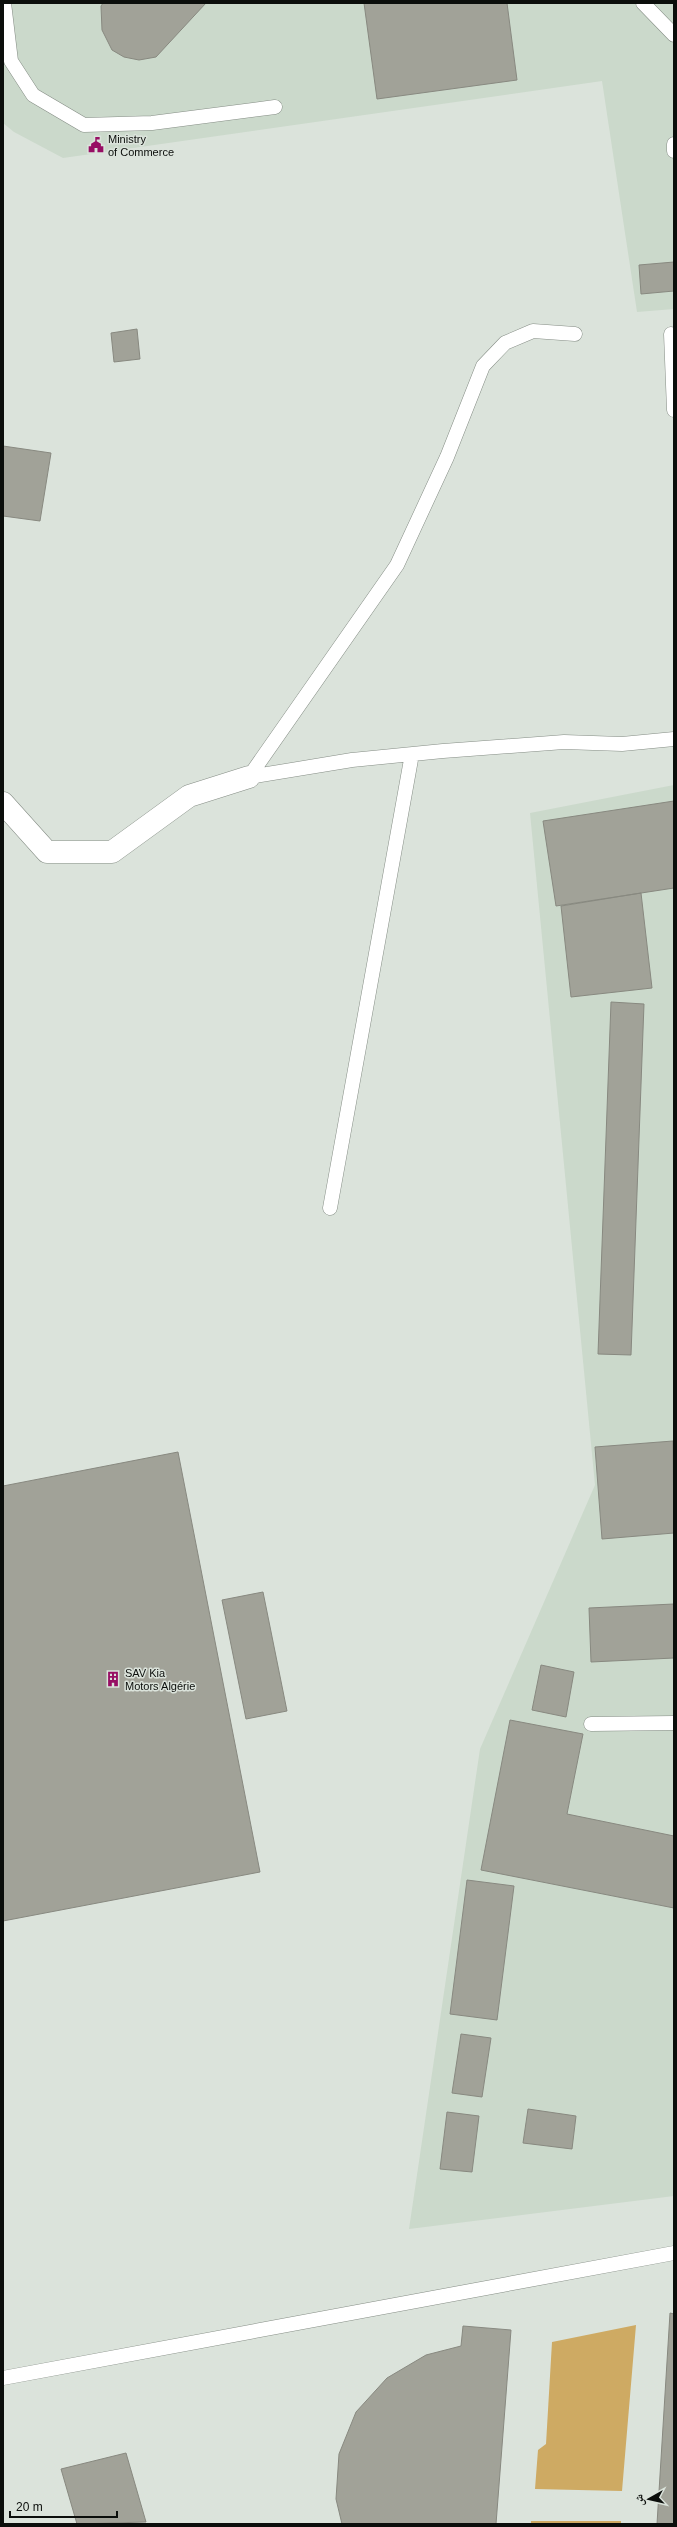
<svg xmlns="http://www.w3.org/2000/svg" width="677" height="2527" font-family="Arial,'Noto Naskh Arabic',sans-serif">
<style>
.built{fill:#cbd9cb}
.green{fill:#ceaa63}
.building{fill:#a1a298;stroke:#888980}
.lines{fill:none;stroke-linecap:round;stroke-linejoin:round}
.lane-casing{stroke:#858d85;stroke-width:15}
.street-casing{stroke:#858d85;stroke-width:23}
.lane{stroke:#fff;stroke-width:14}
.street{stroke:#fff;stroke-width:22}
.labels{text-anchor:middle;stroke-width:3;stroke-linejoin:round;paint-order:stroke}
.poi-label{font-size:11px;fill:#0b0e0b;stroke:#dbe3db;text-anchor:start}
</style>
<rect width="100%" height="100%" fill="#dbe3db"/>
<path class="built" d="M3,3H674V309L637,312L602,81L63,158L14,132L3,123Z
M674,785V2196L409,2229L480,1749L595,1485L530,813Z"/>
<path class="green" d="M636,2325L622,2491L535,2489L538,2450L546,2444L552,2342Z
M531,2521H621V2524H531Z"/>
<path class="building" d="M103,3H206L156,57L139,60L124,57L112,50L102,30L101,6Z
M364,3H507L517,80L377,99Z
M674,262V291L641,294L639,265Z
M137,329L140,359L114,362L111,333Z
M3,446L51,453L40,521L3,516Z
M674,801V888L556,906L543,821Z
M641,893L652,988L571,997L561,906Z
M611,1002L644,1004L631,1355L598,1354Z
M673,1441L674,1533L602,1539L595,1447Z
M178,1452L260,1872L3,1921V1486Z
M263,1592L287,1711L246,1719L222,1600Z
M674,1604V1658L591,1662L589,1608Z
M541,1665L574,1672L566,1717L532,1710Z
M510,1720L583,1734L567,1814L674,1836V1908L481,1870Z
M467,1880L514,1886L497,2020L450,2014Z
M461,2034L491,2038L482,2097L452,2093Z
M528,2109L576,2116L572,2149L523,2143Z
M447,2112L479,2116L472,2172L440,2169Z
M670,2313L674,2314V2524H657Z
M463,2326L511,2330L496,2524H342L336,2499L339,2454L356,2412L387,2378L426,2355L461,2346Z
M126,2453L146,2522L77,2524L61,2469Z"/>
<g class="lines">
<defs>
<path id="lane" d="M4,3L11,61L33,95L84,125L152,123L275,107
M643,3L674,35
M674,144V151
M671,334L674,410
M249,777L397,565L447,457L483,366L505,343L533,331L575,334
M249,777L352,760L443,751L564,742L622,744L674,739
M330,1208L412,754
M591,1724L674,1723
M3,2378L674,2253"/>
<path id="street" d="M3,803L47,852H112L189,796L249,777"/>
</defs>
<use href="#lane" class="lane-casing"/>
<use href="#street" class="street-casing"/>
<use href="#lane" class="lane"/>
<use href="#street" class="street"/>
</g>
<defs>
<symbol id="civic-bare" viewBox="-9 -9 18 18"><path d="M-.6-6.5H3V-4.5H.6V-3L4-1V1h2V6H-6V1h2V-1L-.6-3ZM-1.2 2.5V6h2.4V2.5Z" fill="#970e64" stroke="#dbe3db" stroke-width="2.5" paint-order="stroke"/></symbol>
<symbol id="building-bare" viewBox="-9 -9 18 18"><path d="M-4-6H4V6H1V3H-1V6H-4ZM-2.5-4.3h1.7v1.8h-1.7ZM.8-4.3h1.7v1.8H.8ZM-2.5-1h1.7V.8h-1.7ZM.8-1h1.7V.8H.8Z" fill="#970e64" stroke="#dbe3db" stroke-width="2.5" paint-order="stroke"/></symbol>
</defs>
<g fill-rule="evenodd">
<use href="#civic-bare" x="85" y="134" width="22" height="22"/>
<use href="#building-bare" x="102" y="1668" width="22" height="22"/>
</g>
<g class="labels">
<g class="poi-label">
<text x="108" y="143">Ministry<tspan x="108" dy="13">of Commerce</tspan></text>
<text x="125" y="1677">SAV Kia<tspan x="125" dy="13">Motors Algérie</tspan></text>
</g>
</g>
<rect width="677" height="2527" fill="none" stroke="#0b0e0b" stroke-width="8"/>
<g transform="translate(649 2499) rotate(262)" stroke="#dbe3db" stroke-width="3" paint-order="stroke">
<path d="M0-3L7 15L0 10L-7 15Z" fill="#0b0e0b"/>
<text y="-6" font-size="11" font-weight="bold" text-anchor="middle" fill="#0b0e0b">ش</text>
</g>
<path d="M10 2511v6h107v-6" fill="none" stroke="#0b0e0b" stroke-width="2"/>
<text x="16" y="2511" font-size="12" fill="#0b0e0b" stroke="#dbe3db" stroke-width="3" paint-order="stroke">20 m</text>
</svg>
